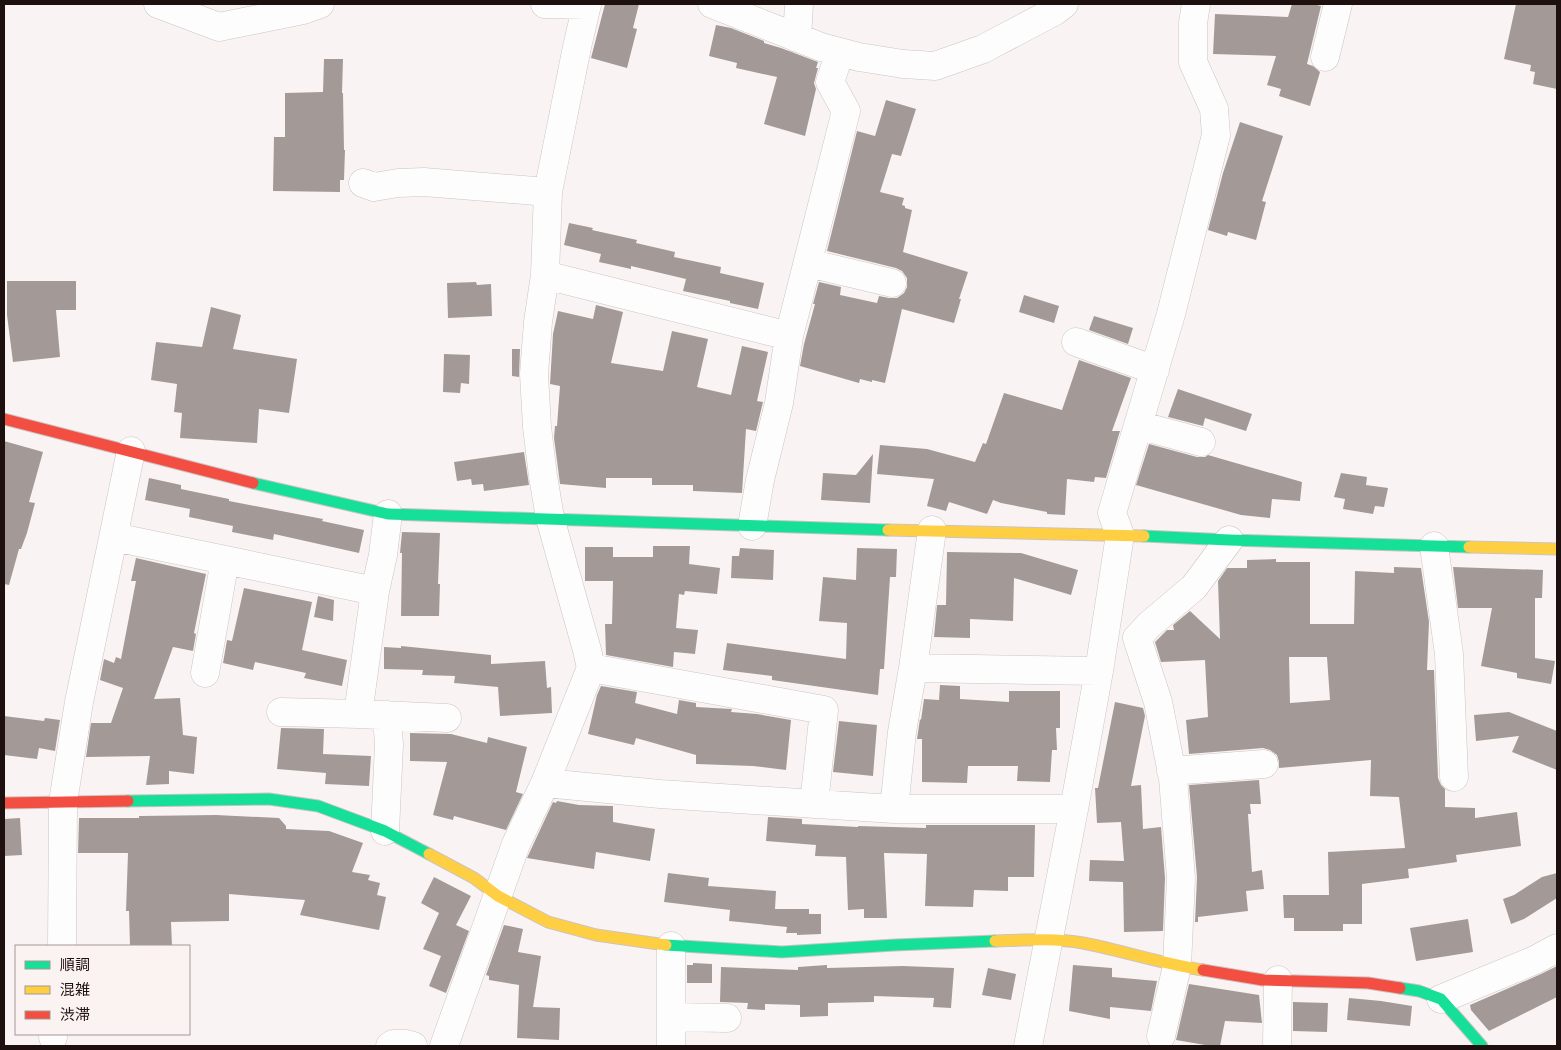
<svg xmlns="http://www.w3.org/2000/svg" width="1561" height="1050" font-family="Helvetica,'Noto Sans JP',sans-serif">
<style>
.building{fill:#a39a98;fill-rule:evenodd}
.lines{fill:none;stroke-linecap:round;stroke-linejoin:round}
.street-casing{stroke:#cdc3c2;stroke-width:29}
.fast-casing{stroke:#cdc3c2;stroke-width:13}
.slow-casing{stroke:#cdc3c2;stroke-width:13}
.jam-casing{stroke:#cdc3c2;stroke-width:13}
.street{stroke:#fefdfd;stroke-width:28}
.fast{stroke:#16e098;stroke-width:11}
.slow{stroke:#ffcf43;stroke-width:11}
.jam{stroke:#f24e42;stroke-width:11}
</style>
<rect width="100%" height="100%" fill="#f9f4f3"/>
<path class="building" d="M605,4H639L633,28L637,29L627,68L591,58Z
M1292,4H1313L1321,6L1307,64L1313,66L1320,72L1310,106L1279,96L1281,89L1267,85L1276,56L1213,54L1215,14L1288,17Z
M1516,4H1557V89L1533,84L1535,72L1530,71L1531,65L1504,59Z
M716,25L731,28L764,41V43L781,48L818,62L816,68H818L814,83L816,89L805,136L764,124L777,77L736,68L737,63L709,56Z
M324,59H343L342,93H343L344,150H345L344,180H340V192L273,191L274,137H285V93L323,92Z
M886,100L916,109L901,156L892,154L880,192L904,198L902,205L905,206V208L912,210L903,252L968,272L959,299H961L954,323L902,309L885,383L872,380V382L860,379L859,383L800,366L804,344L815,304H813L819,282L841,287L840,295L877,303L879,296L889,298H897L904,293L907,287V278L902,271L896,268L827,251L857,131L875,136Z
M1240,122L1283,136L1262,201L1266,202L1256,240L1228,232L1227,236L1208,230L1223,173Z
M569,223L593,228L592,230L637,240L636,243L675,252L674,257L721,267L720,273L764,283L758,309L730,303V301L683,291L686,279L631,266V269L599,262L601,254L564,245Z
M7,281H76V310H56L60,357L13,362L7,315Z
M476,282L477,285L491,284L492,316L448,318L447,283Z
M1024,295L1059,306L1054,323L1019,312Z
M596,305L623,312L611,363L663,371L672,331L708,339L697,387L731,395L742,346L768,352L757,401L763,402L756,431L746,429L742,493L693,491V485H652V478H606V488L560,484L554,438L555,426H557L560,386L550,384L553,334L558,311L593,319Z
M211,307L241,315L233,349L297,359L289,413L259,409L257,443L180,438L182,413L174,412L177,384L151,380L156,342L202,347Z
M1094,316L1133,328L1128,344L1089,330Z
M512,349H520L519,377L512,376Z
M444,354L470,355L469,384L461,383L460,393L443,392Z
M1079,360L1131,378L1112,431H1120L1106,478L1095,477L1094,482L1067,479L1065,515L1047,514V512L1001,503L993,500L987,514L949,502L946,511L927,506L934,479L877,474L880,445L927,449L975,462L983,443L986,444L1004,393L1062,410Z
M1178,389L1252,414L1246,431L1205,418L1203,426L1168,417Z
M4,441L43,452L29,502L35,503L27,533L21,549H19L9,585L4,584Z
M1149,444L1197,457H1205L1208,455L1302,482L1300,501L1272,499L1270,518L1241,515L1136,485Z
M524,452L529,485L484,491L483,484L472,485L471,479L457,481L454,462Z
M873,454L870,503L821,500L823,473L856,475Z
M1341,473L1367,477L1366,485L1388,488L1384,507L1375,506L1373,514L1343,509L1345,499L1334,497Z
M149,478L181,485V489L229,499V501L323,519L322,521L364,530L359,553L274,534L273,540L232,532L233,526L189,517L190,509L145,500Z
M402,532L440,533L438,584H440L439,616H401L402,553H400Z
M653,546H690L689,564L720,568L717,594L685,591L684,595L679,594L676,628L698,630L695,654L674,652L673,667L606,655L605,624H612L613,581H585V547H613V557H653Z
M740,548L774,550L773,580L731,578L732,556H739Z
M857,548L897,549L896,577H890L884,669H880L878,695L772,680V676L723,670L727,643L846,659L847,623L819,621L823,577L856,580Z
M947,552L1021,553L1078,570L1071,595L1014,578L1013,621L970,619V638L934,637L937,605H946Z
M136,558L206,574L194,633L196,634L193,651L173,647L154,699L180,698L183,735L197,737L194,774L169,771V784L146,785L150,756L86,757L91,723H111L123,688L100,680L104,659L114,663L116,657L121,659L136,581H131Z
M1276,559V562H1310V624H1354L1355,571L1394,573V567L1421,568L1429,622L1427,670H1434L1438,778L1441,785L1445,789V807L1475,808V818L1517,812L1521,846L1456,855L1457,862L1408,869L1409,878L1362,884V924H1343V931H1294V918H1284L1283,895H1329L1328,852L1405,848L1399,797L1370,796L1371,760L1279,768V762L1277,755L1270,750L1263,748L1189,754L1186,720L1208,717L1205,660L1161,662L1155,642L1167,630H1174L1173,625L1190,611L1220,639L1218,581L1227,568H1247V560ZM1289,657H1327L1330,700L1290,703Z
M1453,567L1543,570L1542,598H1535V658L1555,661L1551,684L1517,678V673L1481,666L1492,608H1458Z
M244,588L312,602L302,650L347,660L342,686L304,678L306,673L255,662L253,670L223,663L227,640L232,641Z
M318,596L334,600L333,621L314,617Z
M401,646L491,655V664L545,661L547,688L551,687L552,713L500,716L498,687L454,683L455,676L422,675L423,670L384,669V647L401,648Z
M940,685L960,686V699L1009,702V691H1060V728H1056L1057,750H1052L1050,782L1017,781L1018,766H968L967,783L922,782V739H917L920,719L921,720L924,699L939,700Z
M601,686L637,692L635,703L677,714L679,700L696,703V707L732,709L731,712L757,714L791,720L786,770L753,766L696,764V755L636,738L634,745L588,734L597,695Z
M1115,702L1143,708L1145,716L1131,786L1141,785L1143,829L1161,827L1165,878L1163,931L1124,932L1123,882L1089,881L1090,860L1124,861L1121,822L1097,823L1095,788H1098Z
M1509,712L1557,731V770L1512,752L1519,736L1476,741L1474,715Z
M4,716L44,721L45,718L60,720L55,751L39,748L37,759L4,755Z
M839,721L877,725L873,776L833,772Z
M281,728L324,729L323,754L371,756L369,786L325,784L326,773L277,769Z
M410,733L451,734L487,743L488,737L527,747L516,792L523,794L506,830L454,816L453,820L433,815L447,762L410,761Z
M1259,780L1261,804H1250L1251,814H1248L1252,872L1262,870L1264,889L1246,891L1248,911L1198,917V922H1195L1197,877L1189,785Z
M557,801L579,805L613,806V822L655,829L650,861L596,852L594,869L527,858L553,802L556,803Z
M216,815L279,818L286,826V829L329,831L363,843L352,872L370,875L368,880L380,883L377,895L386,897L379,930L300,915L305,900L229,894V921L171,922L172,946H130L129,911H126L128,853H78L79,818H139V816Z
M768,817L802,819V824L858,827V826L926,828V825H1035L1034,877H1008V891L974,890L973,907L925,906L927,854L884,853L887,918H864V909L848,910L846,857L815,856L816,845L766,841Z
M20,818L22,855L4,856V819Z
M668,873L709,878L708,886L776,891L775,909H809V914H821V934L797,935V933H786L787,927L729,921L730,910L664,902Z
M1557,873V898L1524,919L1511,924L1503,899L1514,895L1542,877Z
M434,877L471,896L456,925L469,931L446,993L429,986L441,956L423,949L439,913L421,903Z
M1468,919L1473,952L1416,961L1410,928Z
M504,925L523,929L518,952L541,956L533,1007L560,1008L559,1040L517,1038L519,985L489,980V976L486,975Z
M693,963L712,964V983H687V965H693Z
M827,965V968L903,966L954,968L951,1008L933,1007L934,998L874,996V1002L828,1003V1016L800,1017V1005L765,1004V1010L747,1009L748,1003L720,1002L721,967L798,970V967Z
M1073,965L1112,968V977L1157,981L1151,1011L1110,1007V1019L1069,1011Z
M1557,966V997L1489,1031L1471,1010L1470,1005L1541,974Z
M988,968L1016,974L1011,1000L982,995Z
M1189,984L1259,995L1262,1023L1225,1021L1220,1046H1211L1176,1040Z
M1349,998L1381,1001L1412,1006L1410,1026L1347,1020Z
M1293,1002L1328,1003L1327,1032L1293,1031Z"/>
<g class="lines">
<defs>
<path id="street" d="M158,4L219,27L303,10L320,4
M545,4L587,5
M712,4L821,47L859,57L903,64L935,66L983,49L1055,11L1064,4
M797,38L799,4
M1325,57L1338,4
M363,183L374,187L398,183L424,182L548,192
M808,263L892,283
M545,275L789,336
M1076,342L1155,370
M1138,425L1201,442
M752,526L760,480L779,403L789,336L846,111L830,82L840,52
M114,537L375,591
M1434,546L1449,654L1454,777
M591,668L824,710L814,804
M913,668L1099,671
M205,673L225,560
M281,712L358,714L447,718
M358,714L375,591L383,555L388,514
M1171,771L1264,764
M545,783L660,794L894,809H1074
M894,809L902,732L913,668L932,530
M385,831L389,745L387,715
M62,946L63,802L79,702L131,451
M671,946V1046
M1441,999L1535,960L1557,948
M671,1017L727,1018
M1161,1036L1177,966L1181,878L1173,778L1158,702L1137,638L1149,625L1194,587L1229,540
M53,1037V1034
M390,1046L393,1044H406L413,1046
M444,1046L516,844L545,783L591,668L587,650L550,518L543,476L537,427L534,374L538,322L545,275L548,192L577,47L587,4
M1028,1046L1074,809L1099,671L1120,535L1112,513L1171,314L1216,135L1214,109L1193,62V23L1196,4
M1277,1046L1278,980"/>
<path id="fast" d="M253,483L388,514L888,530
M1144,536L1229,540L1469,547
M128,801L269,799L318,806L385,831L429,854
M666,945L782,952L895,945L995,941
M1400,988L1419,991L1441,999L1482,1046"/>
<path id="slow" d="M888,530L1144,536
M1469,547L1557,549
M429,854L474,878L498,896L548,922L596,935L666,945
M995,941C1025,940 1054,938 1083,943C1124,951 1163,964 1203,970"/>
<path id="jam" d="M4,419L253,483
M4,803L128,801
M1203,970L1263,980L1368,983L1400,988"/>
</defs>
<use href="#street" class="street-casing"/>
<use href="#fast" class="fast-casing"/>
<use href="#slow" class="slow-casing"/>
<use href="#jam" class="jam-casing"/>
<use href="#street" class="street"/>
<use href="#fast" class="fast"/>
<use href="#slow" class="slow"/>
<use href="#jam" class="jam"/>
</g>
<rect width="1561" height="1050" fill="none" stroke="#1e100e" stroke-width="10"/>
<rect x="15" y="945" width="175" height="90" fill="#fbf3f1" stroke="#a39896"/>
<rect x="25" y="961" width="25" height="8" fill="#16e098" stroke="#a39896"/>
<text x="60" y="970" font-size="15" fill="#1e100e">順調</text>
<rect x="25" y="986" width="25" height="8" fill="#ffcf43" stroke="#a39896"/>
<text x="60" y="995" font-size="15" fill="#1e100e">混雑</text>
<rect x="25" y="1011" width="25" height="8" fill="#f24e42" stroke="#a39896"/>
<text x="60" y="1020" font-size="15" fill="#1e100e">渋滞</text>
</svg>
